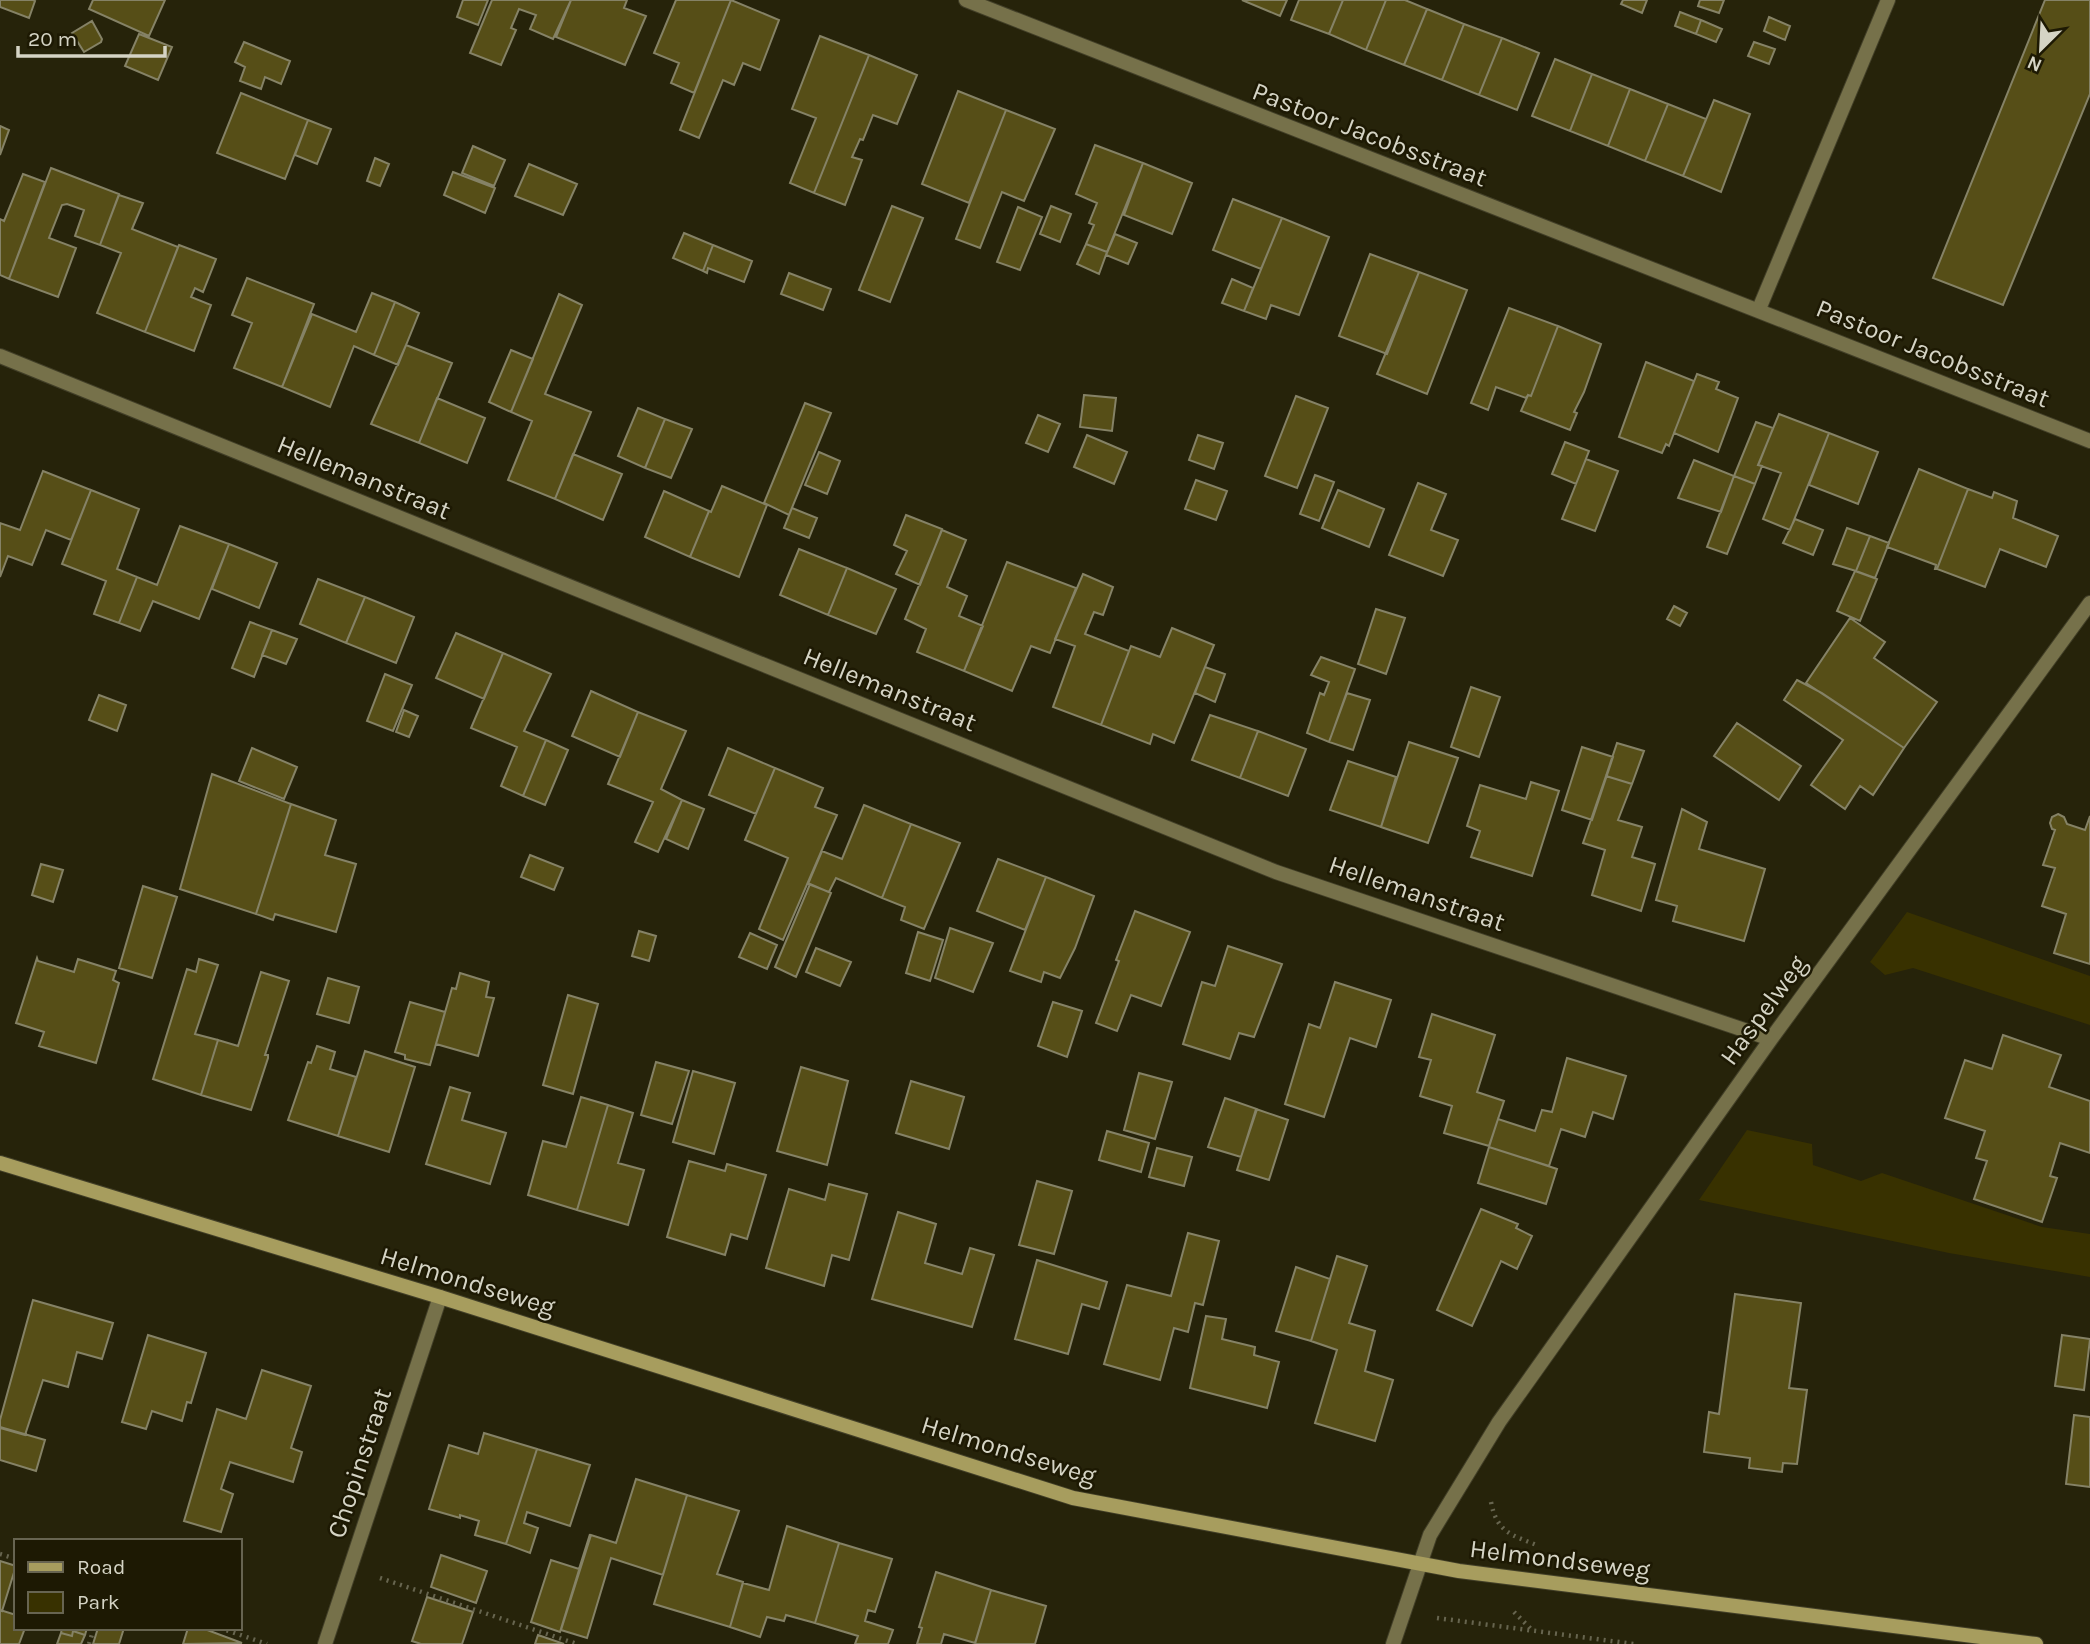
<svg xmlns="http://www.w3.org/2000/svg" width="2090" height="1644" font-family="Karla,sans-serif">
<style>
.green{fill:#383100}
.building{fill:#564e17;stroke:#858266;stroke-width:2}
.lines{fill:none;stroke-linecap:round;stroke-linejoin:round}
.street-casing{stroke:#423f28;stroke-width:16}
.secondary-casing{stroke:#423f28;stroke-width:16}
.path{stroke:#67654f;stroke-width:4.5;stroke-dasharray:2 5;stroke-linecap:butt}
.street{stroke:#76714a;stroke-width:14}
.secondary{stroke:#a79d5e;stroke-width:14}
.labels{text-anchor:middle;stroke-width:5;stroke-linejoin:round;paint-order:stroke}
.street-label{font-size:26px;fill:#d5d4c5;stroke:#1d1903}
</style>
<rect width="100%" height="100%" fill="#26230a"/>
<path class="green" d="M1907,912L2090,976V1025L1913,968L1885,975L1870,962Z
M1747,1130L1812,1144L1813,1165L1861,1181L1882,1173L2042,1227L2090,1234V1277L1949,1253L1699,1200Z"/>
<path class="building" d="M0,0H33L35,1L29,18L0,7Z
M93,0H165L149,36L89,9Z
M463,0H488L478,25L457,17Z
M492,0H571L553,39L530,29L536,15L519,9L511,28L516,30L501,65L470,53Z
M571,0H627L624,8L646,16L625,65L556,37Z
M676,0H731L694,93L671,83L679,63L654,53Z
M731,0L779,20L760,70L743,63L734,85L723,80L699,138L680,130Z
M1242,0H1287L1280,16Z
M1299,0H1343L1329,34L1291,20Z
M1343,0H1386L1366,50L1329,34Z
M1386,0H1405L1427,9L1404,65L1366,50Z
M1623,0H1647L1642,13L1621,4Z
M1700,0H1724L1719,13L1698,6Z
M2045,0H2090V94L2003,305L1933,278Z
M1427,9L1464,24L1442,80L1404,65Z
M1680,12L1701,20L1696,34L1675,26Z
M1769,17L1790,26L1785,40L1764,31Z
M1701,20L1722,29L1716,42L1696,34Z
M92,21L102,39L101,42L84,52L72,33Z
M1464,24L1502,38L1479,95L1442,80Z
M139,34L172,47L158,80L125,66Z
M820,36L869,55L814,193L790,183L816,118L792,109Z
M1502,38L1539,53L1517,110L1479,95Z
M244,42L290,61L281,84L265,77L261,89L240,81L245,67L235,62Z
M1754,42L1775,49L1769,64L1748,56Z
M869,55L917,75L897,124L873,115L863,140L860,139L852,157L862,160L845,205L814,193Z
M1555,59L1592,74L1570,131L1532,116Z
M1592,74L1630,89L1608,146L1570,131Z
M1630,89L1668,104L1645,161L1608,146Z
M958,91L1006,110L969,203L922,184Z
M241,93L308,120L285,179L217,153Z
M1714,100L1750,114L1721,192L1683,176Z
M1668,104L1706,119L1683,176L1645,161Z
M1006,110L1055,129L1024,201L1002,192L980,248L956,239Z
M308,120L331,129L317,164L295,155Z
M0,126L9,130L0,155Z
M1095,145L1143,163L1107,252L1086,244L1094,225L1089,223L1097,203L1076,194Z
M473,146L505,160L494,186L462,173Z
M375,158L389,164L380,186L367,181Z
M1143,163L1192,183L1172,234L1124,215Z
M529,164L577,184L563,215L515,196Z
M51,168L119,194L100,245L75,236L84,210L67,204L62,205L49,238L76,248L58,297L9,279Z
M453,172L495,188L485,213L444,195Z
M23,174L45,182L9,279L0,275V219L4,221Z
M119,195L143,203L132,229L178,247L145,332L97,313L121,253L100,245Z
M1233,199L1282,218L1261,269L1213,250Z
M892,206L923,218L890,302L859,290Z
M1051,206L1071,214L1060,242L1040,234Z
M1018,207L1042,217L1020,270L997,262Z
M1282,218L1329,237L1299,315L1271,305L1266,319L1244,311Z
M684,233L713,245L703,271L673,258Z
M1115,234L1137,243L1128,264L1106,255Z
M1086,244L1107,252L1099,274L1077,264Z
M179,245L216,259L203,292L195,288L191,297L211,305L194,351L145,332Z
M713,245L752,261L744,282L708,268L707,273L703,271Z
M1370,254L1419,272L1387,354L1339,336Z
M1419,272L1467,290L1427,394L1377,374Z
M789,273L831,289L823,310L781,294Z
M247,278L314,304L282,387L234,368L252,323L232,315Z
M1232,279L1253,288L1244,311L1222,303Z
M372,293L395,302L374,355L354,346L330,407L282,387L312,314L356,332Z
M559,294L582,305L545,394L591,412L555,499L508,480L532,421L511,412Z
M395,302L419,313L398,365L374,355Z
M1509,308L1558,326L1531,396L1528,395L1526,398L1496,387L1488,410L1471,403Z
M1558,326L1601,344L1584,392L1574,412L1577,413L1570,430L1521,411L1528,395L1531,396Z
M406,345L452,363L419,443L371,424Z
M511,350L533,359L511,412L489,402Z
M1646,362L1694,381L1669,446L1666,444L1662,453L1619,437Z
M1697,374L1719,382L1716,389L1738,398L1718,452L1674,433Z
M1084,395L1116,398L1112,431L1080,427Z
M1296,396L1328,408L1297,488L1265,476Z
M437,398L485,418L467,463L419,443Z
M805,403L831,413L789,515L764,503Z
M638,408L665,419L645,468L618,456Z
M1779,414L1829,433L1790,530L1763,519L1781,473L1758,465Z
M1038,415L1060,424L1048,452L1026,443Z
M665,419L692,429L671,478L645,468Z
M1756,422L1773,428L1760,461L1758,465L1762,466L1755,484L1734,476Z
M1829,433L1878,452L1858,504L1809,485Z
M1087,435L1127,452L1114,484L1074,467Z
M1198,435L1223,443L1214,469L1189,460Z
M1565,442L1589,451L1576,484L1552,474Z
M819,452L840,461L827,494L805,485Z
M573,454L622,474L603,520L555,499Z
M1586,459L1618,471L1595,531L1562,519Z
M1694,460L1734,476L1721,512L1678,498Z
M1919,469L1968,489L1937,569H1935L1936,565L1887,547Z
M43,471L91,490L71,540L46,530L32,565L8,556L0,577V523L20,530Z
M1315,475L1334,482L1319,521L1300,514Z
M1734,476L1755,484L1727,554L1707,547Z
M1196,480L1227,491L1216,520L1185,509Z
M1418,483L1446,494L1431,530L1458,540L1443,576L1389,555Z
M722,486L767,505L739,577L690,557L709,511L711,512Z
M1968,489L1992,498L1994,492L2017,501L2013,518L2058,536L2046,567L2000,549L1985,587L1937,569Z
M91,490L139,509L117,569L137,577L119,623L94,614L106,581L62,564Z
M1338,490L1384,509L1369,547L1322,528Z
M664,491L709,511L690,557L645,537Z
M792,508L817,518L809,538L784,528Z
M906,515L942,529L920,585L896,574L907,551L894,545Z
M1795,519L1823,530L1813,555L1783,543Z
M180,526L229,544L199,619L153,601L140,631L119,623L137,577L157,585Z
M1847,528L1870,536L1856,571L1833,564Z
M942,530L966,540L947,587L967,596L959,616L983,626L964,671L917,652L926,629L905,619Z
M1870,536L1889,543L1875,578L1856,571Z
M229,544L277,563L259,608L212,589Z
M799,549L847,568L828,615L780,595Z
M1007,562L1076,588L1050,653L1031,646L1012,691L964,671Z
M847,568L896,589L876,634L828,615Z
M1855,571L1877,579L1860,621L1837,611Z
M1083,574L1113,587L1103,615L1094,612L1085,634L1129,651L1101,725L1053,707L1075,646L1055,639Z
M318,579L365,597L346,643L300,624Z
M365,597L414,617L396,663L346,643Z
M1674,606L1687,613L1680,626L1667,619Z
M1376,609L1405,618L1386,674L1358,664Z
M1850,618L1885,642L1874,658L1937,702L1904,748L1806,683Z
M250,622L272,630L254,677L232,668Z
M1172,628L1214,645L1174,743L1153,734L1150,744L1101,725L1131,646L1160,657Z
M272,630L297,639L286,664L262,655Z
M456,633L503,653L484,699L436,678Z
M503,653L551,674L524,731L546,740L523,796L501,786L517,747L471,728Z
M1321,657L1355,669L1329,742L1307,733L1320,693L1324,695L1329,682L1311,675Z
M1205,667L1225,674L1215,702L1195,693Z
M385,674L412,685L393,731L367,721Z
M1797,680L1822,693L1904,748L1873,795L1860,786L1845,809L1811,785L1843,740L1784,700Z
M1471,687L1500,697L1479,757L1451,747Z
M591,691L638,712L620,757L572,736Z
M1347,693L1370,700L1353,750L1329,742Z
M99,695L126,705L117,731L89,720Z
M404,710L418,716L409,737L396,732Z
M638,712L686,731L661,789L682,800L658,852L635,842L653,802L608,784Z
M1210,715L1258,731L1240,778L1192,760Z
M1737,723L1801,766L1779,800L1714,756Z
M1258,731L1306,749L1288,796L1240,778Z
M546,740L568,750L545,805L523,796Z
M1409,742L1458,758L1428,843L1381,827Z
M1617,743L1644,751L1632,784L1606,776Z
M1582,747L1613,757L1592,820L1562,810Z
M252,748L297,767L284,799L239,781Z
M728,748L775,768L756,814L709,795Z
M1348,761L1396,777L1381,827L1330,810Z
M775,768L823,788L815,807L837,815L783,940L759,929L788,858L745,840Z
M212,774L291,804L256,914L180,889Z
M1606,776L1632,784L1618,820L1642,827L1632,857L1655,864L1641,911L1592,895L1605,850L1583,843Z
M1531,782L1559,791L1532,876L1471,857L1480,831L1467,826L1480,785L1526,799Z
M682,800L704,809L688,849L666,839Z
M291,804L336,820L325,855L356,864L336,932L275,914L273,920L256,914Z
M864,805L911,824L882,898L836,878L829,892L808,884L822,851L842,859Z
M1682,809L1707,822L1699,849L1765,869L1744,941L1673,921L1677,906L1656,900Z
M2058,814L2064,817L2067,824L2085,830L2090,816V964L2054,953L2066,914L2042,906L2055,868L2043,865L2055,830L2052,829L2050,823L2052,817Z
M911,824L960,843L924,929L901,920L905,907L882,898Z
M530,855L563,868L554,890L521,877Z
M998,859L1046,877L1025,930L977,911Z
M41,864L63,870L53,902L32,895Z
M1046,877L1094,896L1075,948L1060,978L1044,972L1041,982L1010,971Z
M810,884L831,893L796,977L775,967Z
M143,886L177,897L152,978L119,968Z
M1135,911L1190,932L1161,1006L1131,995L1117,1031L1096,1023L1119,961L1116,960Z
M950,928L993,943L973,992L935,978Z
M639,931L656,936L649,961L632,956Z
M918,932L943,940L930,981L906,973Z
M750,933L777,945L767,969L739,957Z
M1228,946L1282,964L1254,1037L1239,1033L1230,1059L1183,1044L1202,982L1215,986Z
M816,948L851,962L840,986L806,972Z
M37,958L38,961L74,972L78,959L116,971L113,980L119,983L96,1063L39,1046L44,1032L16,1023Z
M199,959L218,965L195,1034L218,1040L201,1095L153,1079L187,969L196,972Z
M261,972L289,981L265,1055H268V1058L251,1110L201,1095L218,1040L238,1046Z
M460,973L489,982L486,997L494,998L478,1056L436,1044L452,988L456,989Z
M328,978L359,987L349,1023L317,1014Z
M1335,982L1391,1000L1376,1047L1350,1038L1324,1117L1285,1104L1309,1024L1320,1028Z
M568,995L598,1004L573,1094L543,1085Z
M410,1002L445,1012L430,1065L405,1059V1055L395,1052Z
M1053,1002L1082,1011L1067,1057L1038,1046Z
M1432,1014L1495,1035L1477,1092L1504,1101L1489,1146L1444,1133L1452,1106L1420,1096L1431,1060L1419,1057Z
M2003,1035L2061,1055L2049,1087L2090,1101V1153L2060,1143L2050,1176L2057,1178L2042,1222L1974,1199L1987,1161L1976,1158L1985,1131L1945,1118L1965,1060L1992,1069Z
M317,1046L335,1052L330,1069L356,1077L338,1136L288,1120L308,1062L311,1063Z
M365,1051L415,1067L389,1152L338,1136Z
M1567,1058L1626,1076L1613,1119L1593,1112L1585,1137L1561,1129L1549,1166L1489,1147L1498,1119L1535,1131L1542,1110L1552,1112Z
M656,1062L689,1071L672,1124L641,1115Z
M801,1067L848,1081L827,1165L777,1151Z
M693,1071L735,1083L714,1154L673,1142Z
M1139,1073L1172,1082L1155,1139L1124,1130Z
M911,1081L964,1097L949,1149L896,1133Z
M450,1087L470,1093L462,1120L506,1133L490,1184L426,1164Z
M581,1097L608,1105L577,1210L528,1195L543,1141L566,1147Z
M1225,1098L1257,1109L1241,1157L1208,1147Z
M608,1105L633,1113L618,1163L644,1170L628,1225L577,1210Z
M1256,1109L1288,1120L1269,1180L1237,1170Z
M1107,1131L1149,1143L1141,1172L1099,1160Z
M1489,1147L1557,1169L1546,1204L1478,1183Z
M1157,1148L1192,1157L1184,1186L1149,1177Z
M689,1161L725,1171L727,1164L766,1175L747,1239L731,1234L725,1255L667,1237Z
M1037,1181L1072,1191L1054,1254L1019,1245Z
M829,1184L867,1194L849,1260L832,1255L824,1286L766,1268L789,1189L825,1200Z
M1481,1209L1518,1224L1516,1228L1532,1236L1517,1269L1501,1261L1472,1326L1437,1310Z
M898,1212L936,1224L925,1263L962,1274L970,1248L994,1255L972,1327L872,1299Z
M1188,1233L1219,1241L1203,1305L1195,1303L1188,1332L1174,1328L1160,1380L1104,1364L1127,1285L1171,1296Z
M1337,1256L1367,1266L1349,1323L1375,1331L1365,1371L1393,1380L1375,1441L1315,1423L1337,1350L1311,1341Z
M1037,1260L1107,1282L1099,1309L1082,1304L1068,1354L1015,1339Z
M1296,1267L1330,1279L1311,1341L1276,1331Z
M1735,1294L1801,1303L1789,1388L1807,1390L1797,1464L1783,1463L1782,1472L1749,1468L1750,1458L1704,1452L1709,1412L1719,1414Z
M33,1300L113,1323L102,1359L77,1352L68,1387L43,1380L25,1435L0,1428V1420Z
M1206,1316L1226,1319L1222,1339L1255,1347L1254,1355L1279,1362L1267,1408L1190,1388Z
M148,1335L206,1353L191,1403L187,1402L182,1421L152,1411L146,1429L122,1422Z
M2062,1335L2090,1339L2084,1390L2055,1386Z
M262,1370L311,1386L291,1448L302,1452L293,1482L230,1462L221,1489L233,1494L221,1532L184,1521L217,1409L246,1419Z
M2074,1415L2090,1417V1487L2066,1484Z
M0,1427L45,1440L36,1471L0,1460Z
M484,1433L537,1449L506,1544L475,1535L479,1521L460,1515V1518L429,1509L449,1445L478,1454Z
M537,1449L590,1465L570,1526L527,1512L524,1523L538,1528L530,1553L506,1544Z
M636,1479L687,1495L663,1575L611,1558L587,1638L561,1630L591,1535L616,1543Z
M687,1495L739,1511L717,1574L743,1582L730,1627L654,1604Z
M787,1526L839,1543L815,1623L786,1615L784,1621L767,1617L760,1637L730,1627L743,1583L769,1590Z
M590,1534L560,1632L531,1622L551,1560L579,1569Z
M839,1543L892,1559L875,1612L868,1610L865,1621L893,1630L888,1644H855L858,1636L815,1623Z
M441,1555L487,1571L476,1603L431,1587Z
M0,1561L16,1566L2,1611L0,1610Z
M936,1572L991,1590L975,1643L944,1634L941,1644H917L922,1628L919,1627Z
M991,1590L1046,1606L1035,1644H975Z
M427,1597L473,1612L462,1644H421L412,1641Z
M0,1610L16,1615V1628H25L19,1644H0Z
M62,1628H87L85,1635L73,1631L72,1636L61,1633Z
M98,1628H124L119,1644H93Z
M188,1628H202L242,1643L183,1644Z
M73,1631L85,1635L81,1644H57L61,1633L72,1636Z
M538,1635L564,1644H535Z"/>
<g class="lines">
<defs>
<path id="street" d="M966,0C1340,149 1716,292 2090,441
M1759,309L1888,0
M0,356L1276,872L1771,1039
M325,1644L440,1297
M1393,1644L1430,1535L1499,1422L1771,1039L2090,603"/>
<path id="secondary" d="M0,1163L440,1297L1073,1498L1459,1571L2036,1644"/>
</defs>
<use href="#street" class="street-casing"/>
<use href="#secondary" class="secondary-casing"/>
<path class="path" d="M1491,1502C1497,1533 1512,1535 1539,1546
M0,1554L16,1559
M380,1578L577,1644
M1514,1612L1532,1630
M1437,1618L1634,1644
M220,1628L267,1644
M89,1644L94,1628"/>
<use href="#street" class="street"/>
<use href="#secondary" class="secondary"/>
</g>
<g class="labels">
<g class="street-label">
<text transform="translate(1370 134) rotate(21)" y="9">Pastoor Jacobsstraat</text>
<text transform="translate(1933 353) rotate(22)" y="9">Pastoor Jacobsstraat</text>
<text transform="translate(364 477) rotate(22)" y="9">Hellemanstraat</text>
<text transform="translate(890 689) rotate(22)" y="9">Hellemanstraat</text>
<text transform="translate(1417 893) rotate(19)" y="9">Hellemanstraat</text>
<text transform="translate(1763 1010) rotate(-54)" y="9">Haspelweg</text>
<text transform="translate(468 1281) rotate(17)" y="9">Helmondseweg</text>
<text transform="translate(1009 1450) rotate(17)" y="9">Helmondseweg</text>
<text transform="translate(359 1463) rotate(-72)" y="9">Chopinstraat</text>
<text transform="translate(1560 1559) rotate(7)" y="9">Helmondseweg</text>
</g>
</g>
<rect x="14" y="1539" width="228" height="91" fill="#1d1903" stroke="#676451" stroke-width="2"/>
<rect x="28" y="1562" width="35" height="10" fill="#a79d5e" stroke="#676451" stroke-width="2"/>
<text x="77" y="1574" font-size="21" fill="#d5d4c5">Road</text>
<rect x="28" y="1592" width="35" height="21" fill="#383100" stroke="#676451" stroke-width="2"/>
<text x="77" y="1609" font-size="21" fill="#d5d4c5">Park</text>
<g transform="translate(2041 49) rotate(204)" stroke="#1d1903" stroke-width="5" paint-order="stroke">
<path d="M0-5L12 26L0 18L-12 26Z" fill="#d5d4c5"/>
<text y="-10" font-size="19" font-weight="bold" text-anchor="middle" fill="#d5d4c5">N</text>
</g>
<path d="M18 46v10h147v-10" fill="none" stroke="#d5d4c5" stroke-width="3.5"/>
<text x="28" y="46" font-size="21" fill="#d5d4c5" stroke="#1d1903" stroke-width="5" paint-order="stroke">20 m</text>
</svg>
